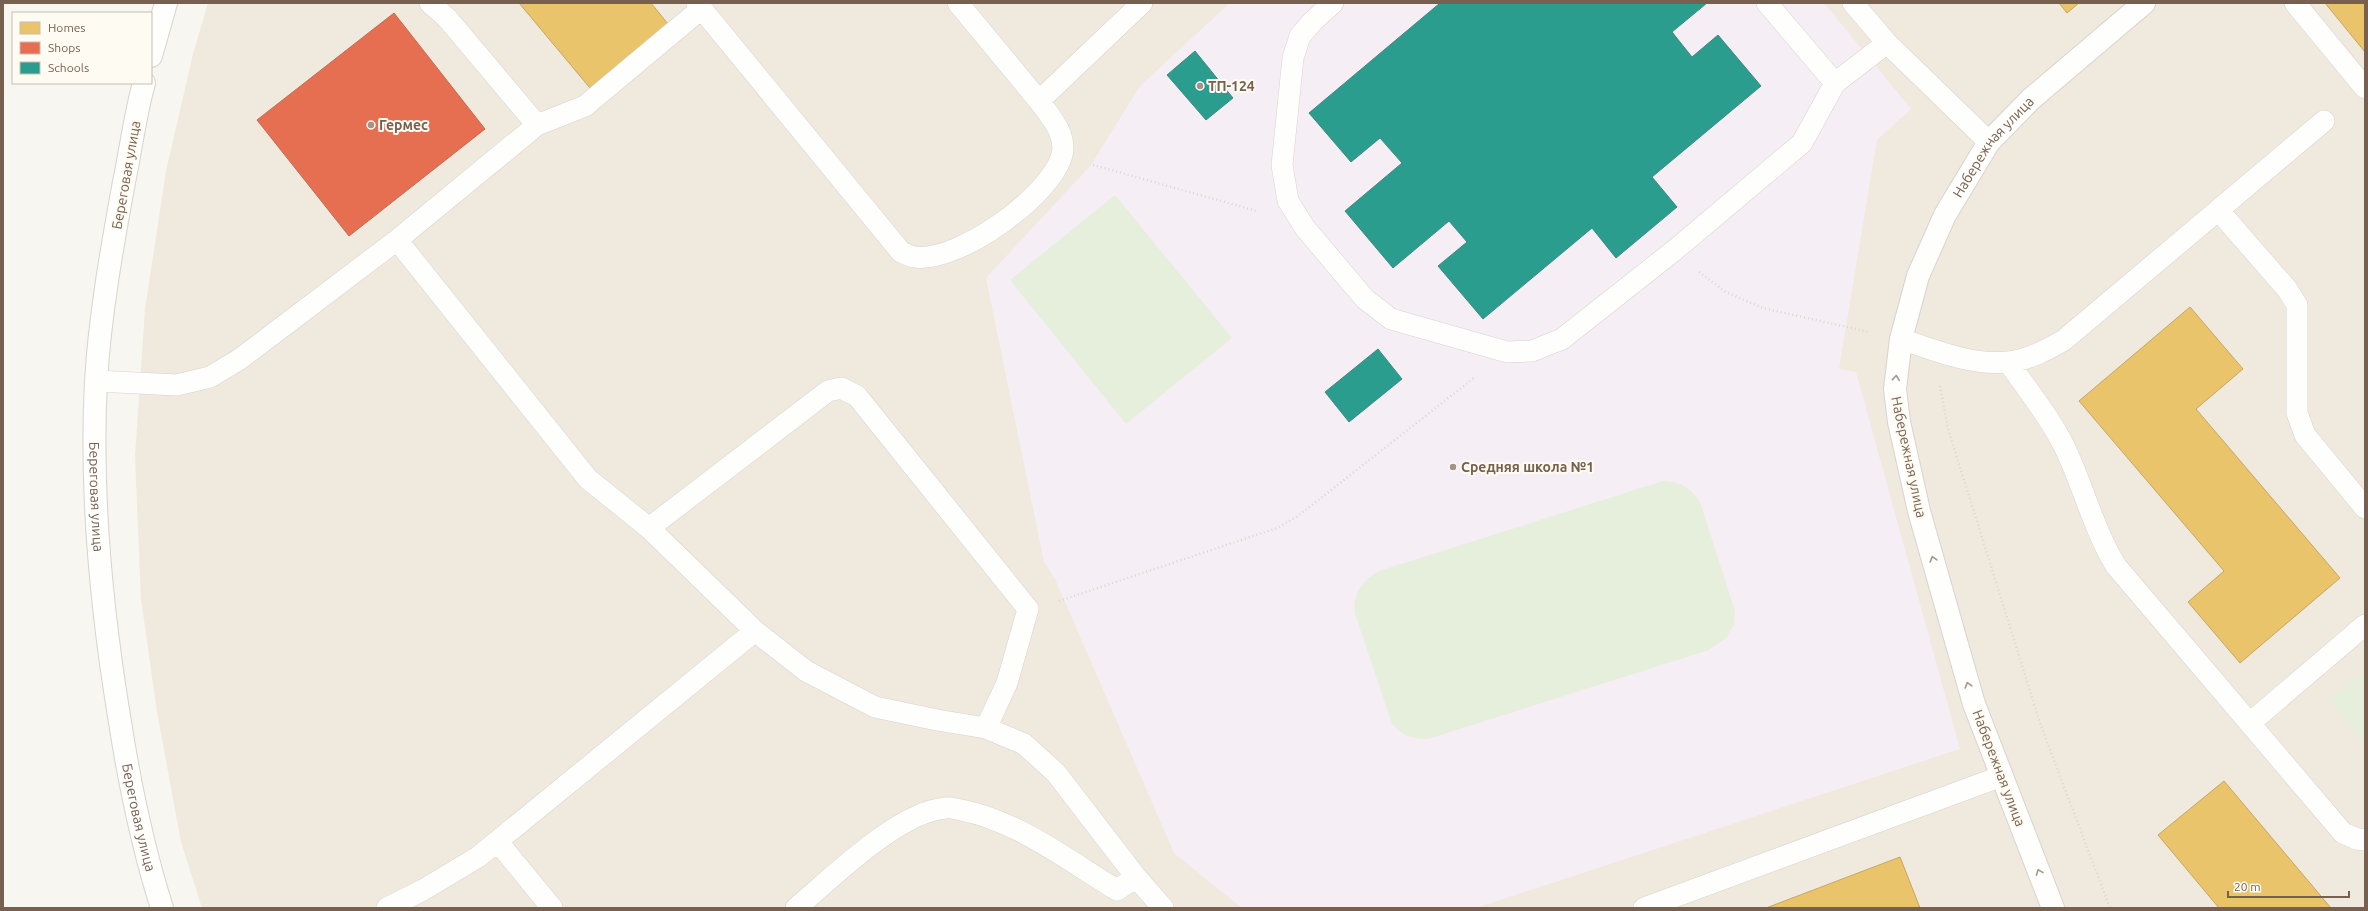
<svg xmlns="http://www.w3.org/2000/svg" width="2368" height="911" font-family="Ubuntu,sans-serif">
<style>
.residential{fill:#f0e9de}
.education{fill:#f6eef5}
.green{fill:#e5efdb}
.homes{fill:#e9c46a;stroke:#c7a662}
.shops{fill:#e76f51;stroke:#c56a50}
.schools{fill:#2a9d8f;stroke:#418b7c}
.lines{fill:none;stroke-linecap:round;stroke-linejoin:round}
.service-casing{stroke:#d8d3cd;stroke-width:22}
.minor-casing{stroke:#d8d3cd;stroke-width:24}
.secondary-casing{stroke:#d8d3cd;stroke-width:24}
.path{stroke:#dbd6d0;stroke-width:2.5;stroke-dasharray:1 3;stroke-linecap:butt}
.service{stroke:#fefefd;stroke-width:21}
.minor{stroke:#fefefd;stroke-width:22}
.secondary{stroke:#fefefd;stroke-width:22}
.oneway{stroke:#a6978c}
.poi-dot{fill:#a49487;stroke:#fefbf3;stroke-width:1.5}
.labels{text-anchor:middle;stroke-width:4;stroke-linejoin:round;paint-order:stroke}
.poi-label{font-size:14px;font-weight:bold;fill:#77604f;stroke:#fefbf3;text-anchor:start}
.street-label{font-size:14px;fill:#77604f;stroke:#fefbf3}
</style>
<rect width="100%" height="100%" fill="#f8f6f0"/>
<path class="residential" d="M208,3H2365V908H202L181,842L157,712L141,599L135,456L145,309L166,171L193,54Z"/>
<path class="education" d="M1230,3H1824L1911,109L1877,140L1839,369L1856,372L1960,749L1476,908H1242L1174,853L1055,579L1044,562L986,278L1091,165L1140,86Z"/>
<path class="green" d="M1115,195L1232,338L1126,424L1010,280Z
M1663,481C1680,481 1694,489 1701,505L1735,611L1734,624L1727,637L1709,650L1428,739C1412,739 1403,736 1392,724L1355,614C1352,594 1362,580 1379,571Z
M2365,670V743L2329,700Z"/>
<path class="homes" d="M519,3H651L668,24L590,88Z
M2059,3H2079L2067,13Z
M2325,3H2365V52Z
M2190,307L2243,369L2196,409L2340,578L2240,663L2188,602L2224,571L2079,401Z
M2224,781L2331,908H2219L2158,835Z
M1900,857L1920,908H1766Z"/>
<path class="shops" d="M394,13L485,129L349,236L257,120Z"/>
<path class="schools" d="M1440,3H1707L1672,32L1692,57L1718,35L1761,86L1652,177L1677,207L1616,258L1592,228L1483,319L1438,266L1467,242L1449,221L1393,268L1345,211L1402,163L1380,138L1351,162L1309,113Z
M1195,51L1233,98L1206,120L1167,75Z
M1378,349L1402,379L1349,422L1325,392Z"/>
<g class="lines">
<defs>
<path id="service" d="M430,3L447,18L537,125
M697,3L901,252C906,254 911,257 915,257C958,263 1051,196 1062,155C1067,134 1050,116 1039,101
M958,3L1039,101L1142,3
M1333,3L1313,21L1300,36L1293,58L1282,165L1288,201L1305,228L1365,299L1391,319L1507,352L1532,351L1562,339L1676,249L1802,143L1835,83L1887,43
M1767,3L1835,83
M1853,3L1887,43L1989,142
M2295,3L2365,88
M2219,211L2287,289L2297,305V413L2305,435L2365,508
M397,240L588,479L649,528L755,631L806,671L875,707L937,720L986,728L1024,744L1056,773L1136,877L1163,908
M1901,339C1933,350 1973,366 2008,362C2028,360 2047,350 2064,340L2324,121
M2008,362C2027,389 2049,416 2064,446C2083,485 2093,528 2116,566L2343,833L2357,839L2365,840
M96,381L177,385L210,377L240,359L397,240L537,125L585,106L701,9
M649,528L828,391L841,388L857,396L1028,609L1007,683L986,728
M2250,723L2365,625
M498,842L552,908
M387,908L423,890L478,857L755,631
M796,908C832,878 899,811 946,808C951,807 956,809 961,810C1018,821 1069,861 1117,890L1136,877
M1644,908L2002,776"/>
<g id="minor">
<path id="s1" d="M2053,908L1974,704L1919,511L1899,422L1895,389L1901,339L1918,276L1945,215L1989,142L2031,99L2144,3"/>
</g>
<g id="secondary">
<path d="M151,56L166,3"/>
<path id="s2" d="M144,83C135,115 131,149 124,182C112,248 100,314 96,381C90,493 101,606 119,716C129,781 142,845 162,908"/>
</g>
</defs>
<use href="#service" class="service-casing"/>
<use href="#minor" class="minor-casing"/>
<use href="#secondary" class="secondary-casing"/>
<path class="path" d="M1093,165L1257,211
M1699,272L1726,292L1763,308L1869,332
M1940,386L1948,429L2041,726L2110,908
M1059,601L1277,528L1298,516L1475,377"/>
<use href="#service" class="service"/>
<use href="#minor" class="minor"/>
<use href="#secondary" class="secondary"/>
</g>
<defs><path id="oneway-chevron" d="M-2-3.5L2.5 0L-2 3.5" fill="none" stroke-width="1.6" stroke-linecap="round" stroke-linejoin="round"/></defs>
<g class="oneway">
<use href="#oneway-chevron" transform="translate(1896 378) rotate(-84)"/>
<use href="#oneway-chevron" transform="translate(1933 559) rotate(-106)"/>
<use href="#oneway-chevron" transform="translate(1968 685) rotate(-106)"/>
<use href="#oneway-chevron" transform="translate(2039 872) rotate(-111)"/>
</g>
<g class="poi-dot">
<circle cx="1200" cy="86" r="4"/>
<circle cx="371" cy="125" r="4"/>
<circle cx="1453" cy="467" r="4"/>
</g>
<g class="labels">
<g class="poi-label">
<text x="1208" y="91">ТП-124</text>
<text x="379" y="130">Гермес</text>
<text x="1461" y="472">Средняя школа №1</text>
</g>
<g class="street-label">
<text dy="5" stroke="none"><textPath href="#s1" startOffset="810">Набережная улица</textPath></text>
<text transform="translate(126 175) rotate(-80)" y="5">Береговая улица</text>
<text transform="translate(1909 457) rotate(78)" y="5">Набережная улица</text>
<text dy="5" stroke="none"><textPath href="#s2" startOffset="418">Береговая улица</textPath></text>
<text transform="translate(1999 768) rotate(69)" y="5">Набережная улица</text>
<text dy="5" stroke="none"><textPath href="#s2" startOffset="742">Береговая улица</textPath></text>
</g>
</g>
<rect width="2368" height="911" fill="none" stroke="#77604f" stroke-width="8"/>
<rect x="12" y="12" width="140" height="72" fill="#fefbf3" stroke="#c8bdb1"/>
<rect x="20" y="22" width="20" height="12" fill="#e9c46a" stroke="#c8bdb1"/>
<text x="48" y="32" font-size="12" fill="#77604f">Homes</text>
<rect x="20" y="42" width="20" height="12" fill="#e76f51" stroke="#c8bdb1"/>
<text x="48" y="52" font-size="12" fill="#77604f">Shops</text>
<rect x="20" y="62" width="20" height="12" fill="#2a9d8f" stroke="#c8bdb1"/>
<text x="48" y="72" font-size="12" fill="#77604f">Schools</text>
<path d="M2228 891v6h121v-6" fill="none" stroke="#77604f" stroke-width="2"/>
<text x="2234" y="891" font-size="12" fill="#77604f" stroke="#fefbf3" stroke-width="3" paint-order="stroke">20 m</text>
</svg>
